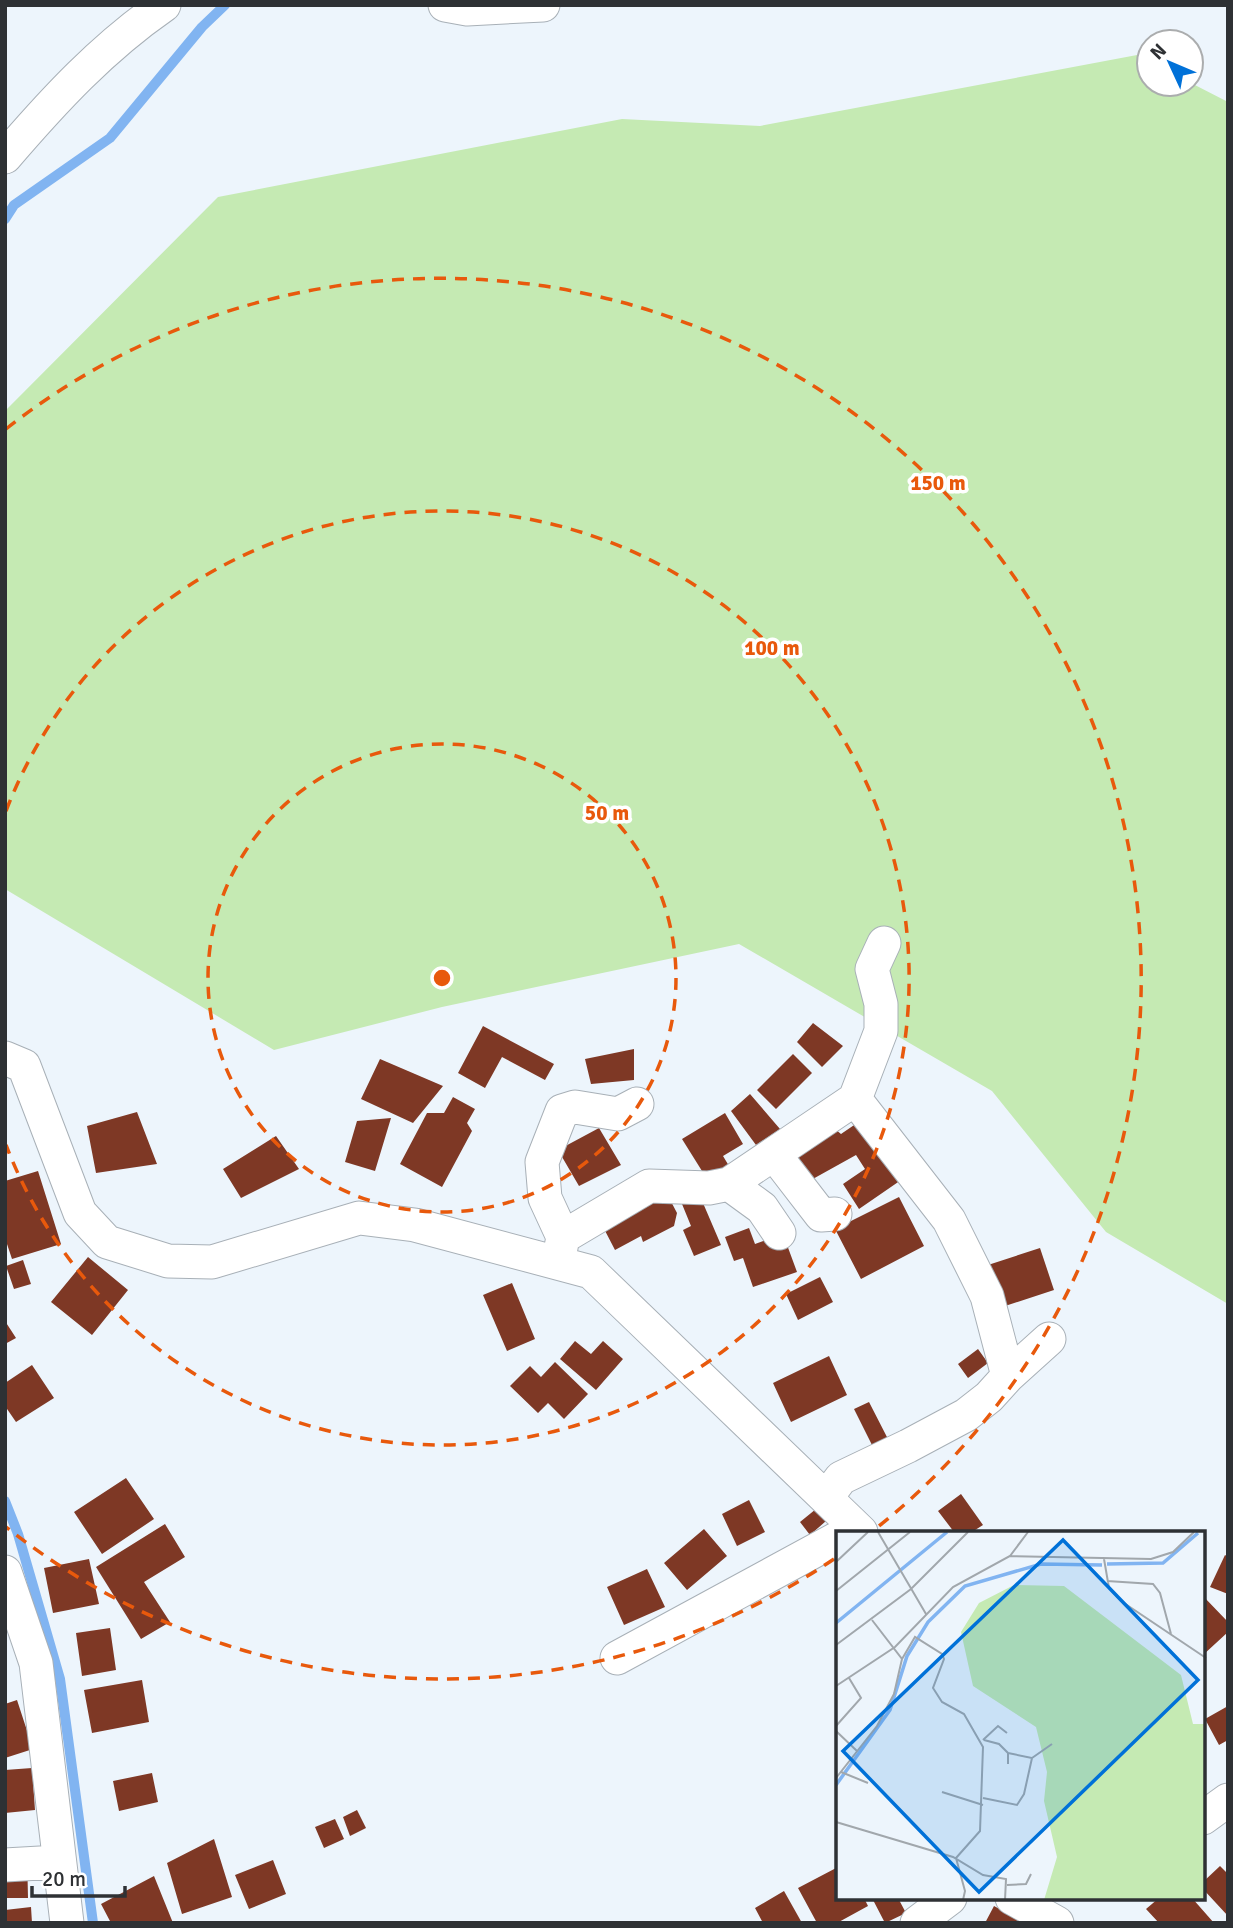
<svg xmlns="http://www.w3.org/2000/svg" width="1233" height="1928" font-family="Signika,sans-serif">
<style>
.green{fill:#c5eab3}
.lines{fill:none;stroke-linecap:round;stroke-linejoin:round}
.stream{stroke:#81b4f1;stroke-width:10}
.building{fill:#7e3825}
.minor-casing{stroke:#a8b0b7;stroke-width:35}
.minor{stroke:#fff;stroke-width:33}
.ring{fill:none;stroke:#e8590c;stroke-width:3.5;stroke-dasharray:12 9}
.inset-river{fill:none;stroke:#81b4f1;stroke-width:3.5}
.inset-road{fill:none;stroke:#a1a7ac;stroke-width:2}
.view{fill:#0071d8;fill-opacity:0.15;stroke:#0071d8;stroke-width:3.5}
.inset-edge{fill:none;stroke:#2e3134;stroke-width:3.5}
.centre{fill:#e8590c;stroke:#fff;stroke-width:3.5}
.ring-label{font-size:21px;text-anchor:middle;font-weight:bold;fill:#e8590c;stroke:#fff;stroke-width:7;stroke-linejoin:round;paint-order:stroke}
</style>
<rect width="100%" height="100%" fill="#edf5fc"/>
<path class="green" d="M1137,55L1149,61V84L1191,83L1228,102V1304L1106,1232L992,1091L739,944L442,1007L274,1050L5,889V411L218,197L622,119L760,126Z"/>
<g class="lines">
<path class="stream" d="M5,219L14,205L110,138L202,27L225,5
M5,1501L18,1534L60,1679L93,1923"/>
</g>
<path class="building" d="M813,1023L843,1046L822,1067L797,1042Z
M483,1026L554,1064L545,1080L502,1057L485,1088L458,1073Z
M634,1049V1080L591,1084L585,1059Z
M793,1054L812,1073L776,1109L757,1090Z
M380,1059L443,1086L413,1123L361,1099Z
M750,1094L780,1129L756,1145L731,1111Z
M453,1097L475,1109L467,1123L472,1131L442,1187L400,1164L427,1113H444Z
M137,1112L157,1164L96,1173L87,1126Z
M725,1113L743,1144L723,1156L729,1166L707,1179L682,1139Z
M391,1118L375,1171L345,1162L357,1121Z
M863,1119L904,1178L859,1209L843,1184L865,1169L856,1155L811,1180L795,1154L835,1129L841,1134Z
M599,1128L621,1165L579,1186L558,1150Z
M276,1136L299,1169L241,1198L223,1169Z
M38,1171L61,1244L12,1259L5,1238V1181Z
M665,1190L677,1213L674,1226L643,1242L641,1236L615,1250L601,1223Z
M700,1196L721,1245L694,1256L683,1230L691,1226L682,1204Z
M899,1197L924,1246L861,1279L835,1229Z
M749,1228L755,1244L783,1234L797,1272L753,1287L743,1258L734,1261L725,1237Z
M1040,1248L1054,1290L1002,1307L988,1265Z
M88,1257L128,1290L92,1335L51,1302Z
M23,1260L31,1284L14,1289L6,1266Z
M820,1277L833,1302L798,1320L786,1294Z
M512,1283L535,1339L507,1351L483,1295Z
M5,1321L16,1338L5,1344Z
M575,1341L591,1354L603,1341L623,1359L596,1390L560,1359Z
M978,1349L988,1363L968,1378L958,1364Z
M829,1356L847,1395L791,1422L773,1383Z
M555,1362L588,1394L564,1419L548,1403L538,1413L510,1386L530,1366L541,1377Z
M32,1365L54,1398L16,1422L5,1406V1383Z
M869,1402L889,1441L874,1449L854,1409Z
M126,1478L154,1519L102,1554L74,1512Z
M961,1494L983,1525L972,1532H954L938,1511Z
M749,1500L765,1532L737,1546L722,1514Z
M816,1509L826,1521L810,1535L800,1522Z
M165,1524L185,1557L144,1582L170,1622L141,1639L96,1567Z
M704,1529L727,1556L687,1590L664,1563Z
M1225,1555L1228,1557V1594L1210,1587Z
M89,1559L99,1604L53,1613L44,1568Z
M647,1569L665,1607L624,1625L607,1587Z
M1203,1596L1228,1622V1632L1203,1655Z
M110,1628L116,1670L82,1676L76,1633Z
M142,1680L149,1722L92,1733L84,1690Z
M17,1700L33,1749L5,1758V1704Z
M1228,1706V1740L1219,1745L1205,1719Z
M32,1768L35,1810L5,1813V1770Z
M152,1773L158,1802L119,1811L113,1781Z
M357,1810L366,1828L350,1836L343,1817Z
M335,1819L344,1839L324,1848L315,1827Z
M214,1839L232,1897L182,1914L167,1863Z
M5,1854H27L28,1898H5Z
M273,1860L286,1894L249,1909L235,1875Z
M1220,1866L1228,1874V1916L1203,1889V1882Z
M838,1867V1898H864L868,1906L837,1923H817L798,1888Z
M154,1876L173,1923H111L101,1904Z
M784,1891L802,1923H763L755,1908Z
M872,1898H898L906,1913L885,1923Z
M1159,1898H1192L1214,1923H1159L1146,1909Z
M994,1906L1025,1923H985Z
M31,1907L32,1923H5V1910Z"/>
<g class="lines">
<defs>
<path id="minor" d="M445,5L467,9L543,5
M5,157C54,100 102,48 164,5
M5,1058L24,1066L80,1213L107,1242L168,1261L212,1262L359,1218L415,1225L591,1272L861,1532
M855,1099L881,1031V1004L872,969L884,943
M774,1154L821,1215L835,1214
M729,1184L855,1099L949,1220L987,1296L1008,1376L989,1397L966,1415L908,1446L841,1478L826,1498
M563,1237L649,1186L709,1188L729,1184L762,1208L779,1233
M559,1258L563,1237L545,1198L542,1162L562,1111L575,1107L618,1114L637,1104
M1008,1376L1049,1339
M5,1572L36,1663L67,1923
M617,1658L838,1538
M1203,1818L1228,1800
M5,1865L58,1862
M1012,1898L1057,1923
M917,1923L950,1898"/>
</defs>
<use href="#minor" class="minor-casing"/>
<use href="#minor" class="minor"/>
</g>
<g class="ring">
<circle cx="442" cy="978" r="234"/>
<path d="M6 811A467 467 0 1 1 6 1145"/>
<path d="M834 1559A701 701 0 0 1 6 1527M6 429A701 701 0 1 1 874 1530"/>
</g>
<g transform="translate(836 1531)">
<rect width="369" height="369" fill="#edf5fc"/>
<path d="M178,54L228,55L345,144L357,193H369V369H208L221,326L208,270L211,241L200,196L137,155L125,101L143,72Z" fill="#c5eab3"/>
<path class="inset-river" d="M271,33L327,32L362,2M0,92L111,1M0,254L54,179L71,125L92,91L129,55L205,33L266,34"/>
<path class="inset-road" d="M42,1L90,83M174,25L315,28L337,21L358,1M268,28L273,57L285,70L370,127M0,31L32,1M271,50L317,53L324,62L335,103M0,60L74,1M0,114L75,58L132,1M66,128L79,106L106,123L108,128L97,157L106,171L128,183L147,216L144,300L120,327M0,155L59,116L117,56L174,25L192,1M0,195L25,167L13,147M0,200L21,220M147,209L162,195L171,202M148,209L163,213L172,222V233M196,227L216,213M5,241L32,252M0,247L41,195L58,163L66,128L36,89M106,261L147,274M147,267L181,274L188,263L196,227L172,222M0,291L117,326L147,344L170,348L169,369M120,327L129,360L127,369M171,354L190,353L195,343"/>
<path class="view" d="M227,9L362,149L143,361L7,220Z"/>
<rect width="369" height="369" class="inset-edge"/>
</g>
<circle cx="442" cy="978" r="10" class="centre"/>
<g class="ring-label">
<text x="938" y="490">150 m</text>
<text x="772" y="655">100 m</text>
<text x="607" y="820">50 m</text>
</g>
<rect width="1233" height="1928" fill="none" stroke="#2e3134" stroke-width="14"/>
<g transform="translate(1170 63) rotate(314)"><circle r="33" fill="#ffffff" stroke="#abadae" stroke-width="2"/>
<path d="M0-5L12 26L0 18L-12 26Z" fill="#0071d8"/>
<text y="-10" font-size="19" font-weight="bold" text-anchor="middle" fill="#2e3134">N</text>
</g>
<path d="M32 1886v10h93v-10" fill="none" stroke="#2e3134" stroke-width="3.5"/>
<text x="42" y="1886" font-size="21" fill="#2e3134" stroke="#ffffff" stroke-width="5" paint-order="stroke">20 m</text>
</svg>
